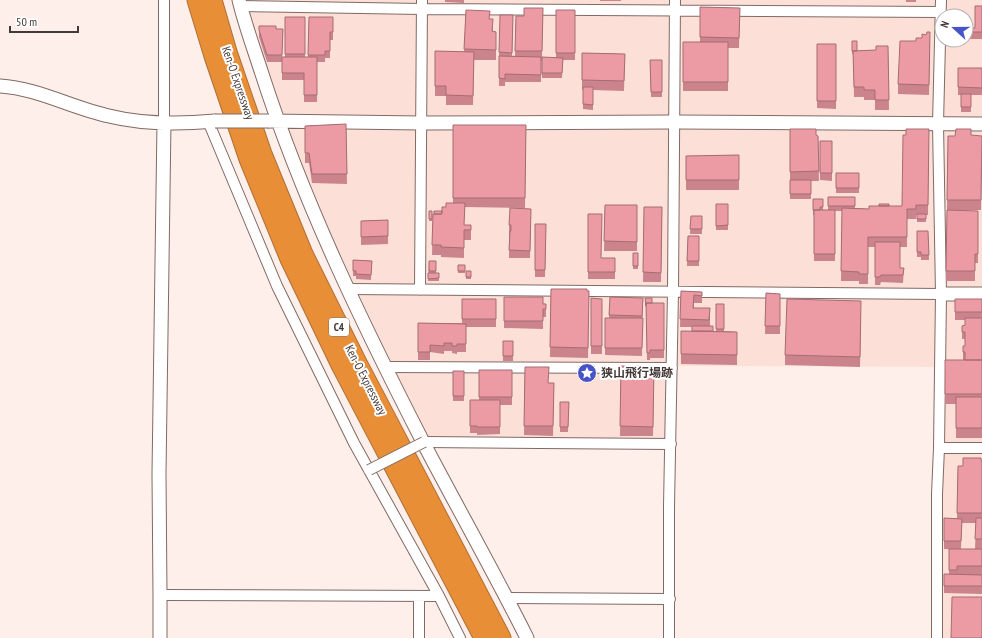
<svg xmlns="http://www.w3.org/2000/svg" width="982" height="638" font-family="'PT Sans Narrow','Noto Sans JP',sans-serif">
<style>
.built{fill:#fce0d8;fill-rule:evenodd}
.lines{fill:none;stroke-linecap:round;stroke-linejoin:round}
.minor-casing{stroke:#816a64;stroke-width:12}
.tertiary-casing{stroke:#816a64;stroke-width:15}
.motorway-casing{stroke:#ae7037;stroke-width:21}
.minor{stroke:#fff;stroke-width:10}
.tertiary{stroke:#fff;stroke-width:13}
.motorway{stroke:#e88e37;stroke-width:19}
.minor-bridge-casing{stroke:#816a64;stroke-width:12;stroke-linecap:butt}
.tertiary-bridge-casing{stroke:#816a64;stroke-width:15;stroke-linecap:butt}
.minor-bridge{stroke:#fff;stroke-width:10}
.tertiary-bridge{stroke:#fff;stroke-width:13}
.wall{fill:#cb848c}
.building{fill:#ec9aa3;stroke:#a56c72}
.labels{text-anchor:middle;stroke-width:4;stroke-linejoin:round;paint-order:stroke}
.shield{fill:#fff;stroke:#7b7472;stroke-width:1}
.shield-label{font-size:11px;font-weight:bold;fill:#433936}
.street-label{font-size:12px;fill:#433936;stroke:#fff}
.poi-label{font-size:12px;font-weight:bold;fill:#433936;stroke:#fff;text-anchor:start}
</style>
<rect width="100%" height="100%" fill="#ffefeb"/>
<path class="built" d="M242,0H982V638H943L942,367L668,366L665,441L428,439L342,264L286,130ZM942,16H966V40H942Z"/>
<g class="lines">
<defs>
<path id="minor" d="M240,6L422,9L941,12
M208,121L277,286L354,443L439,596L460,638
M164,122V0
M348,289L941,294
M420,290L422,0
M385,367L672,368
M424,442L671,444
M939,448H982
M160,595L439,596
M507,598L670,599
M419,638V597
M669,638V506L673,292L675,0
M937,638V494L939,448L941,294L938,124L941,0"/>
<path id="tertiary" d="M239,0C245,25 254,49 262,74C303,201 362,323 423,442C457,507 494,572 527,638
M0,86C37,88 72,108 109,116C141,124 182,124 215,121
M269,121L421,123L674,122L982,124
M941,294H982
M160,638V595L159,474L164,122"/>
<path id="motorway" d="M197,0L214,56L249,159L290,259L341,365L484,638
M212,0L227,52L262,154L303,254L355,359L501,638"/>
</defs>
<use href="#minor" class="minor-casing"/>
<use href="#tertiary" class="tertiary-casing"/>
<use href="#motorway" class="motorway-casing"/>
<use href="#minor" class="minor"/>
<use href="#tertiary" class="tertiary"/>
<use href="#motorway" class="motorway"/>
<defs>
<path id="minor-bridge" d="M369,470L424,442"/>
<path id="tertiary-bridge" d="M215,121H269"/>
</defs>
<use href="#minor-bridge" class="minor-bridge-casing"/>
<use href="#tertiary-bridge" class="tertiary-bridge-casing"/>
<use href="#minor-bridge" class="minor-bridge"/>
<use href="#tertiary-bridge" class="tertiary-bridge"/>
</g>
<path class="wall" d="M445,0H464V3L445,2Z
M600,0H621V1H600Z
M906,0H916V2H906Z
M982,6V39H970V28H975Z
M700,7L740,8L739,48H728V91H683V42H700Z
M543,8L542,57L556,58V10H575V60H563L562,78H542V61H541V82H505V86H499V52L513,22L512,56H515L516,16H524Z
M466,10L490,19L493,31L496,32V60H474L473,105H446V96H435V51L464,52Z
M285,17H305V57H308L309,17H333V40H330V58H325V62H317V102H304V80H282V62H267L259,37V26L276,29H283L282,57H285Z
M852,41L857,51L876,50L888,46L889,110H875V100H864V97H854L853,54H852Z
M930,42L929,95L898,94V84Z
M817,44H836V109L817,108Z
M582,53L625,54L624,91L593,90V110L583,109V90H582Z
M650,60H662V97H651Z
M958,68H982V95H971V112H961V95H958Z
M346,124L347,184L312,183L309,163H305V126Z
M453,125H526L525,208L465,207L464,225H471V240H464V258L441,257V255H432L433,214H442L446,207L453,203Z
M790,129L818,136L819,181H811V199H790Z
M929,129L928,215H926V222H917V215H916V219H907V247H900V268H904L903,283L881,282L880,285H875V247H868V284H859V281H841L842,211H835V261H814V215H813V199H823V210H828V197H855V208L869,209L889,206H902L906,135Z
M948,136H982L981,210H947Z
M820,141H832V181L820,180Z
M739,155V190H686V156Z
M836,173H859V193H836Z
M716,204H728V230H716Z
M605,205H637V251H604Z
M644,207H662L661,282H643Z
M531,209L530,258H509V225Z
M947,210L978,211V263H975V281H946Z
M429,211H432V221H429Z
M588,214L601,258H615V279H588Z
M691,216H702V234H690Z
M388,220V244L361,245V221Z
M535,224H546L545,277H535Z
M917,231H928L929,260H921V257H917Z
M688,236H699V266H687Z
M633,253H638V269H633Z
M353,260L372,261L371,280L356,279V276H353Z
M429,261H436V273H439V281H428Z
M458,265H465V273H458Z
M466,271H471V279H466Z
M551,289L589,291L588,358L550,357Z
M681,291L702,292V303H694V308H710V326L713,331H716V304H724V331L737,332V365L681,364V331H692V327H680Z
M766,293L780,294V334H765Z
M504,297L546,304V317H543V329L504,328Z
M610,297L643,298L642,356L605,355V318H609Z
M591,298L602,299V354H591Z
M645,298L652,303H664V358H650V360H647L646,308Z
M462,299H496V327H466V352H457V354L452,353V351H444V354L430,352V360H418V323H462Z
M955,299H982V438H956V404H945V360H965H963V346H965V339H962V326L965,325V320H955Z
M861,311L860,367L785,365V355Z
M503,341H513V361H503Z
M621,366H654L653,436H620Z
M525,367L548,383H554L553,436L524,435Z
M479,370H512V405H500V434L477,435V433H470V400H479Z
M453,371H464V401H453Z
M560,402H569L568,432H560Z
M981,460H982V549H975L976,523H962L961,549H944V518H957L958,466H963Z
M949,549H982V594L944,593V574H949Z"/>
<path class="building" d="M975,6H982V32H970V28H975Z
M700,7L740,8L739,38L700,37Z
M524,8H543L542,51H515L516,16H524Z
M466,10L490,11L489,19H493L492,31L496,32V50L464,49Z
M556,10H575V53H556Z
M500,15H513L512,53L499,52Z
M285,17H305V54H285Z
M309,17H333V32H330V51H325V55H308Z
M259,26H276V29H283L282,55H267L259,30Z
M927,32H930L929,85L898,84L900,41H916V38H922V34L926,35Z
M852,41H857V51H852Z
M683,42H728V82H683Z
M817,44H836V101H817Z
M876,46H888L889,100H875V90H864V87H854L853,51L876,50Z
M435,51L474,52L473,96L446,95V86H435Z
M582,53L625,54L624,81L582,80Z
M499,56L541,57V75L505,74V79L499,78Z
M282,57H317V95H304V73H282Z
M542,57L563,58L562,73H542Z
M650,60H662V92H651Z
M958,68H982V88L958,87Z
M583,87H593V105L583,104Z
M961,94H971V107H961Z
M346,124L347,174H312L309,153H305V126Z
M453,125H526L525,198H453Z
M790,129H816V135L818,136L819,171L790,172Z
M906,129H929L928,205H916V209H907V237H868V274H859V272L841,271L842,208L869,209V206H902L903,135H906Z
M956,129H971V135L982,136L981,200H947L948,136H955Z
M820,141H832V173H820Z
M739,155V180H686V156Z
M836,173H859V188H836Z
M790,180H811V194H790Z
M828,197H855V206H828Z
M813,199H823V207H820V210H813Z
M446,203H465L464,225H471V230H464V248L441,247V245H432L433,214H442V207H446Z
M716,204H728V225L716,226Z
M879,204H889V206H879Z
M605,205H637V242L604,241Z
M644,207H662L661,273L643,272Z
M510,208L531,209L530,251L509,250L510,231H511V225H509Z
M814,210H835V254H814Z
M947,210L978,211V254H975V271H946Z
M429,211H432V219H429Z
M434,211H442L441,214H434Z
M588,214H602L601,258H615V272H588Z
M917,214H926V219H917Z
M691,216H702V229H690Z
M388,220V236L361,237V221Z
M535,224H546L545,270H535Z
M917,231H928L929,255H921V252H917Z
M688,236H699V261H687Z
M875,242H900V268H904L903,275H881L880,277H875Z
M633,253H638V266H633Z
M353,260L372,261L371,275L356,274V271H353Z
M429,261H436V271H429Z
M458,265H465V271H458Z
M466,271H471V277H466Z
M428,273H439V278L428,279Z
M551,289H587V291H589L588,348L550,347Z
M681,291L702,292V296L694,295L693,308H710L709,320L680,319Z
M766,293L780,294V326H765Z
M504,297H543V304H546V309H543V321H504Z
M610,297L643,298L642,316L609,315Z
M591,298L602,299V346H591Z
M645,298H652V303H646V306Z
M462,299H496V319H462Z
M787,299L861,301L860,357L785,355Z
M955,299H982V312H955Z
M646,303H664V350H650V353H647Z
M716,304H724V329H716Z
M605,318H643L642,348H605Z
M965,318H982V360H965V352H963V346H965V332H962V326L965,325Z
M418,323L466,324V344H457V346H452V343H444V346L430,345V352H418Z
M692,326H713V331H692Z
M681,331L737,332V355L681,354Z
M503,341H513V356H503Z
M945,360H982V394H945Z
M621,366H654L653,427L620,426Z
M525,367H549L548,383H554L553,426H524Z
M479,370H512V397H479Z
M453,371H464V396H453Z
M956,397H982V428H956Z
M470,400H500V427H477V426H470Z
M560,402H569L568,427H560Z
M963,458H981V460H982V513H957L958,466H963Z
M944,518L962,519L961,541H944Z
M976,518H982V539H975Z
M949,549H982V566H957V570H949Z
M944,574L982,575V586H944Z
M952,597H982V638H951Z"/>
<defs>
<symbol id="sight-disc" viewBox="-11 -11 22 22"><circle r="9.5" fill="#4953c8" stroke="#fff"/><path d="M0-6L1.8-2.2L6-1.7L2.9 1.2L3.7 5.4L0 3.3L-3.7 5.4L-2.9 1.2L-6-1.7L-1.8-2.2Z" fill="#fff"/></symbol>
</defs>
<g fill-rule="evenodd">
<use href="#sight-disc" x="576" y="362" width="22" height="22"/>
</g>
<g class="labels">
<rect class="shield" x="329" y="318" width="20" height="18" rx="3"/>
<g class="shield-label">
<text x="339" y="331">C4</text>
</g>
<g class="street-label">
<text transform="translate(238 83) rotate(71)" y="4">Ken-O Expressway</text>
<text transform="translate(366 380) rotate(63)" y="4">Ken-O Expressway</text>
</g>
<g class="poi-label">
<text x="601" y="377">狭山飛行場跡</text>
</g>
</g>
<g transform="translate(954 28) rotate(291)"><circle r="19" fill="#ffffff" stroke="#b4b0af"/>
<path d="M0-3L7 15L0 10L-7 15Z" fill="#4953c8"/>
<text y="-6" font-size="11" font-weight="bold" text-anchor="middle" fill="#433936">N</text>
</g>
<path d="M10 26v6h68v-6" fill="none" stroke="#433936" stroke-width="2"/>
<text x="16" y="26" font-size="12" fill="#433936" stroke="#ffffff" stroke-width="3" paint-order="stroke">50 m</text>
</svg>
